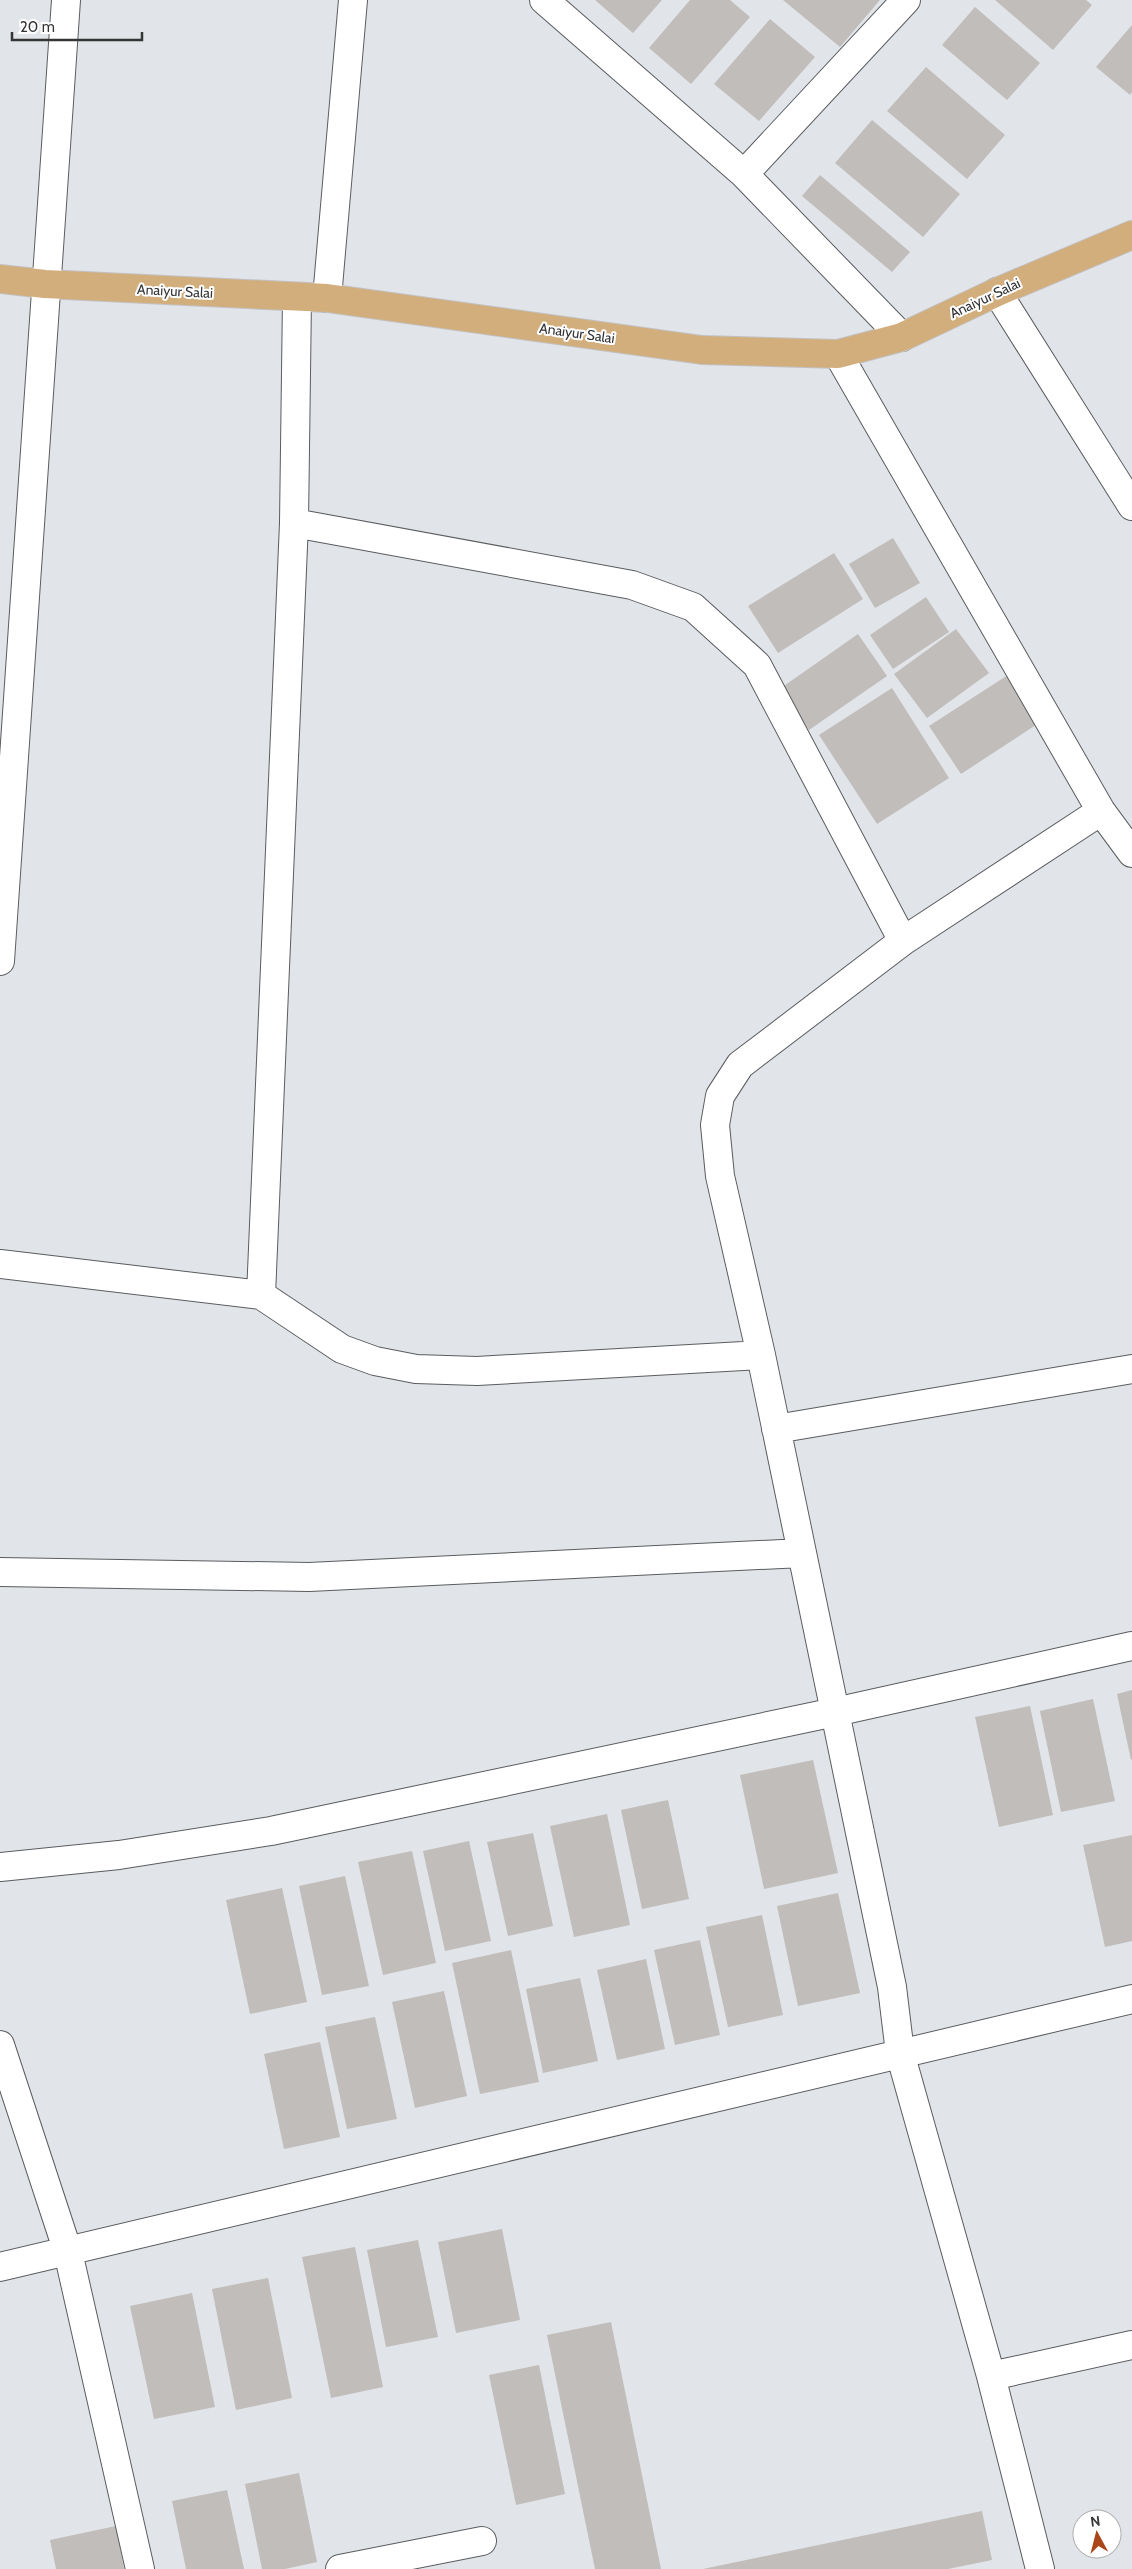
<svg xmlns="http://www.w3.org/2000/svg" width="1132" height="2569" font-family="Cabin,sans-serif">
<style>
.building{fill:#c1bdba}
.lines{fill:none;stroke-linecap:round;stroke-linejoin:round}
.minor-casing{stroke:#5a5c5f;stroke-width:30}
.primary-casing{stroke:#c2c2c3;stroke-width:30}
.minor{stroke:#fff;stroke-width:28}
.primary{stroke:#d2ae7d;stroke-width:28}
.labels{text-anchor:middle;stroke-width:4;stroke-linejoin:round;paint-order:stroke}
.street-label{font-size:14px;fill:#353537;stroke:#fff}
</style>
<rect width="100%" height="100%" fill="#e1e4e8"/>
<path class="building" d="M595,0H662L633,33Z
M690,0H730L750,17L691,84L649,48Z
M783,0H880L840,47Z
M995,0H1086L1092,5L1053,50Z
M975,7L1040,63L1007,100L942,45Z
M770,19L815,57L759,121L714,84Z
M1132,25V92L1130,95L1096,67Z
M926,67L1005,135L967,179L887,111Z
M872,120L960,194L923,237L835,163Z
M820,175L910,252L892,272L802,196Z
M893,538L920,583L875,608L849,564Z
M834,553L863,599L778,653L748,606Z
M926,597L949,632L893,669L870,635Z
M956,629L989,673L927,718L894,674Z
M858,634L887,676L809,730L781,688Z
M1011,673L1042,721L961,774L929,726Z
M892,688L949,778L877,824L819,735Z
M1132,1690V1759L1131,1760L1117,1694Z
M1093,1699L1115,1801L1061,1812L1040,1711Z
M1030,1706L1053,1815L999,1827L975,1717Z
M813,1760L838,1873L764,1889L740,1775Z
M668,1800L689,1899L642,1909L621,1810Z
M607,1814L630,1925L574,1937L550,1826Z
M533,1833L553,1926L508,1936L487,1842Z
M1132,1835V1941L1105,1947L1083,1845Z
M469,1841L491,1941L445,1951L423,1851Z
M412,1851L436,1963L383,1975L358,1862Z
M345,1876L369,1986L322,1995L299,1886Z
M282,1888L307,2002L250,2014L226,1900Z
M838,1893L860,1993L798,2006L777,1906Z
M762,1915L783,2015L728,2027L706,1927Z
M700,1940L720,2035L675,2045L654,1950Z
M511,1950L539,2082L480,2094L452,1963Z
M646,1959L665,2049L617,2060L597,1970Z
M580,1978L598,2061L543,2073L526,1989Z
M444,1991L467,2096L415,2108L392,2002Z
M375,2017L397,2119L347,2129L325,2027Z
M320,2042L340,2137L284,2149L264,2054Z
M502,2229L520,2320L456,2333L438,2242Z
M418,2240L438,2337L386,2347L367,2250Z
M355,2247L383,2387L331,2398L302,2257Z
M268,2278L292,2398L236,2410L212,2289Z
M192,2293L215,2407L154,2419L130,2306Z
M611,2322L661,2569H595L547,2335Z
M539,2365L565,2494L516,2505L489,2375Z
M299,2473L317,2562L285,2569H262L245,2484Z
M227,2490L244,2569H186L172,2501Z
M982,2511L992,2560L948,2569H703Z
M116,2526L124,2569H56L50,2540Z"/>
<g class="lines">
<defs>
<path id="minor" d="M544,0L744,174L902,337
M744,174L906,0
M997,292L1132,506
M327,298L353,0
M838,354L1101,811L903,941L740,1065L720,1096L715,1125L720,1176L761,1355L892,1987L900,2053L991,2376L1040,2569
M294,523L632,585L693,607L757,665L903,941
M1101,811L1132,853
M0,961L66,0
M0,1264L261,1295L342,1349L375,1361L416,1369L477,1371L761,1355
M261,1295L294,523L297,298
M776,1429L1132,1369
M0,1572L309,1577L802,1553
M0,1867L119,1855L271,1831L835,1712L1132,1646
M0,2045L68,2252L140,2569
M0,2267L1132,1999
M991,2376L1132,2345
M340,2569L482,2541"/>
<path id="primary" d="M0,279L45,284L327,298L702,350L838,354L902,337L997,292L1132,235"/>
</defs>
<use href="#minor" class="minor-casing"/>
<use href="#primary" class="primary-casing"/>
<use href="#minor" class="minor"/>
<use href="#primary" class="primary"/>
</g>
<g class="labels">
<g class="street-label">
<text transform="translate(175 291) rotate(3)" y="5">Anaiyur Salai</text>
<text transform="translate(985 298) rotate(-25)" y="5">Anaiyur Salai</text>
<text transform="translate(577 333) rotate(8)" y="5">Anaiyur Salai</text>
</g>
</g>
<g transform="translate(1097 2534) rotate(353)"><circle r="24" fill="#ffffff" stroke="#aeaeaf"/>
<path d="M0-4L9 19L0 12L-9 19Z" fill="#ab4618"/>
<text y="-8" font-size="14" font-weight="bold" text-anchor="middle" fill="#353537">N</text>
</g>
<path d="M12 32v8h130v-8" fill="none" stroke="#353537" stroke-width="2.5"/>
<text x="20" y="32" font-size="15" fill="#353537" stroke="#ffffff" stroke-width="4" paint-order="stroke">20 m</text>
</svg>
